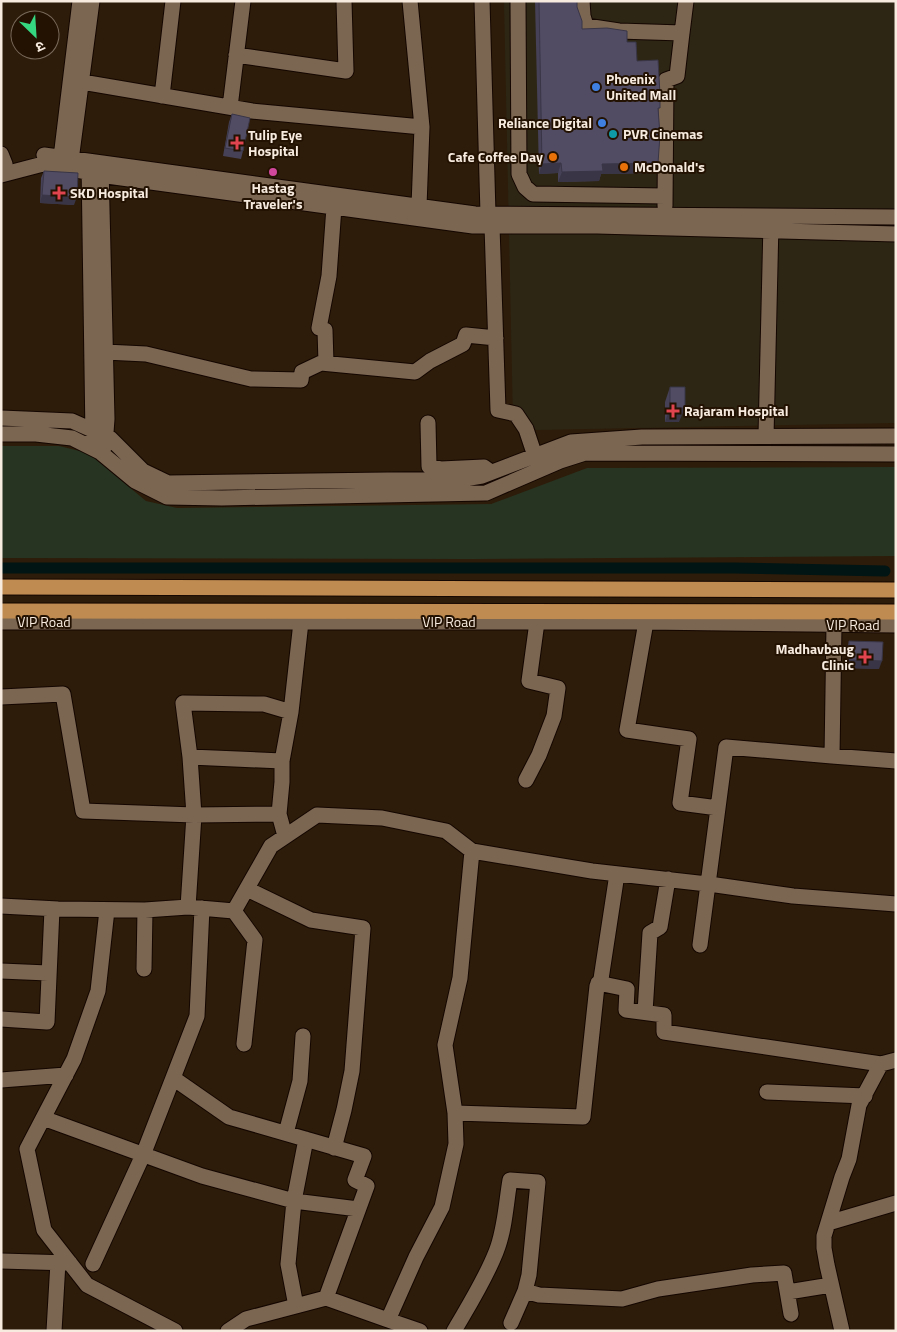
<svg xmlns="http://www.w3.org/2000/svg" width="897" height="1332" font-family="'Titillium Web','Noto Sans Devanagari',sans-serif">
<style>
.commercial{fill:#2d2615}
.park{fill:#273422}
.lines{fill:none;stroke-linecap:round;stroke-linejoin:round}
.canal{stroke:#011515;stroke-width:11}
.minor-casing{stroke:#140600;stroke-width:17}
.major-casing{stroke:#140600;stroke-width:17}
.minor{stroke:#7b6652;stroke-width:15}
.major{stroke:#bf8b50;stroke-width:15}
.wall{fill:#464156}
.shaded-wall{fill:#393546}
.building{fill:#514c64;stroke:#393546}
.shop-dot{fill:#3f7fe0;stroke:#231202;stroke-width:2}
.culture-dot{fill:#0f9aa8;stroke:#231202;stroke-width:2}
.health-dot{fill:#e0444e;stroke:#231202;stroke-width:2}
.food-dot{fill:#e8710a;stroke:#231202;stroke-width:2}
.hotel-dot{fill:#d1479c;stroke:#231202;stroke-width:2}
.labels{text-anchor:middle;stroke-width:4;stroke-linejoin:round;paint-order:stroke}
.poi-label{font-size:14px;font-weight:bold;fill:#f7ebdf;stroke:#231202;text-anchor:start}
.street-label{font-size:14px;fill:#f7ebdf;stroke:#231202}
</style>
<rect width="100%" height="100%" fill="#2d1c09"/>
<path class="commercial" d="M504,1H896V423L536,430L513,420Z"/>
<path class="park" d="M1,446H59L88,453L146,501L177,508L491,504L587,468L896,467V556L472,559L1,558Z"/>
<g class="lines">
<path class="canal" d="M1,568H734L885,571"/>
<defs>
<path id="minor" d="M410,1L422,127L419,206
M482,1L488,214L492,226L498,410L516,414L526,429L535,456
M518,1L519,174L525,187L533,194L665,196
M582,1L583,16L586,26L619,31L682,33L677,76L666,80L665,206
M682,33L686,1
M236,55L346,71L344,1
M82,82L252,111L422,127
M162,96L173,1
M230,107L243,1
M1,154L5,164
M44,155L475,214L896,217
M89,163L93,437
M60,166L80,1
M101,167L107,419L105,446
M70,168L92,1
M1,175L43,164L107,176L473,226H597L896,234
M105,352L146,354L251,379L301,380L302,372L321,363L415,372L430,361L463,344L466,335L496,338
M326,363L325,330L319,328L329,276L334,207
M1,418L72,421L110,438L143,471L168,483L464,479L482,476L571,442L642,437L896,436
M428,423L429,466L441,469L484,467L491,472
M1,434H36L72,438L100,452L135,481L167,497L222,498L486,493L560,461L585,453L896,454
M766,436L771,223
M1,622H646L896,625
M646,622L627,730L689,739L680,803L718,808L700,945
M1,697L63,694L83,811L194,815L188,907
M832,756L896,761
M190,757L183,703L264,704L291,712
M282,761L291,712L301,622
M526,780L539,755L554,716L558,688L529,681L537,622
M718,808L726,747L832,756L834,625
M279,814L282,782V761L190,757L194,815L279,814L285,836
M247,889L311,920L363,928L352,1071L344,1110L334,1148
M1,906L58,909L145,910L188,907L234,911L271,846L317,815L382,818L446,831L472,851
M202,908L197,1016L173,1078L229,1117L364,1156L355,1180L367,1186L326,1298
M107,910L98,991L74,1059L27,1149L44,1230L87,1285L175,1331
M234,911L255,940L244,1044
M144,969L145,910
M1,971L48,973
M598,983L627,989L626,1010L664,1015V1032L881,1064
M645,1012L650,933L660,927L668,879
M1,1019L47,1022L52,909
M1,1080L66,1075
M767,1092L865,1096
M455,1113L583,1117L597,986L601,979L617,874
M43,1118L202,1176L294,1201L288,1264L296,1306
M286,1133L300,1081L303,1036
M306,1139L294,1201L358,1209
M828,1223L896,1203
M1,1261L70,1263
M93,1264L143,1155L173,1078
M525,1291L539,1295L622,1299L658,1289L752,1275L784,1273L791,1314
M788,1292L831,1285
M388,1320L420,1331
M54,1331L58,1262
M228,1331L246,1319L326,1298L388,1320L416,1257L442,1207L456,1144L455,1113L445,1045L460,978L472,851L592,871L716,885L793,896L896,904
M454,1331C469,1305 485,1280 496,1252C505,1230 506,1203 510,1180L538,1182L529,1275L525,1291L511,1323
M842,1331L827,1265L824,1248V1236L842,1177L849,1159L859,1105L881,1064L896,1060"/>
<path id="major" d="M1,587L896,590
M1,611L896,612"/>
</defs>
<use href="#minor" class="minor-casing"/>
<use href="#major" class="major-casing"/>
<use href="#minor" class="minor"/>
<use href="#major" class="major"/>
</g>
<path class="wall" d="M535,1H577V7L582,29L627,42L637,61L658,113V163L655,173L601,174L599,181L558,182V173L539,174Z
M232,114L243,151L241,159L223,156L229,122Z
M44,171L74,205L40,203L41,178Z
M670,387L679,422H665V402Z
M849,641L879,669L846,668L847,649Z"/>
<path class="shaded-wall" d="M561,163L558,173L539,174L542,164Z
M658,163L655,173L601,174L599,181L558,182L562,172L602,164Z
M42,195L77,197L74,205L40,203Z
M670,408H685L679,422H665Z
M849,660L882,661L879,669L846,668Z"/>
<path class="building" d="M539,1H577V7L582,21V29L607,28L627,31V42H636L637,61L658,60L660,94V108H658L660,135L658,163L602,164L603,171L562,172L561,163L542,164Z
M232,114L250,118L243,151L225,148Z
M44,171L78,173L77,197L42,195Z
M670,387H685V408H670Z
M849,641L883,642L882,661L849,660Z"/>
<g class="shop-dot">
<circle cx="596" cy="87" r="5"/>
<circle cx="602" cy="123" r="5"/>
</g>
<circle class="culture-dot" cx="613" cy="134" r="5"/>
<g class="health-dot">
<path d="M234.5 135.5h5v5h5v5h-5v5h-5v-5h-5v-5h5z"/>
<path d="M56.5 185.5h5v5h5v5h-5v5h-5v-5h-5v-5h5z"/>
<path d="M670.5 403.5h5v5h5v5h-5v5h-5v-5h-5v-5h5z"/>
<path d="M862.5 649.5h5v5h5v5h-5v5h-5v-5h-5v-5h5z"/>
</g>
<g class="food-dot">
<circle cx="553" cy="157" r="5"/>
<circle cx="624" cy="167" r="5"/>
</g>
<circle class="hotel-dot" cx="273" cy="172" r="5"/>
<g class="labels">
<g class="poi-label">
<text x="606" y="84">Phoenix<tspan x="606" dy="16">United Mall</tspan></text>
<text x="592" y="128" text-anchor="end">Reliance Digital</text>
<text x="623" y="139">PVR Cinemas</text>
<text x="248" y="140">Tulip Eye<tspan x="248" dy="16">Hospital</tspan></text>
<text x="543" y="162" text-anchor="end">Cafe Coffee Day</text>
<text x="634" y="172">McDonald's</text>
<text x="273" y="193" text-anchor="middle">Hastag<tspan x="273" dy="16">Traveler's</tspan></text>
<text x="70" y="198">SKD Hospital</text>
<text x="684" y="416">Rajaram Hospital</text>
<text x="854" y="654" text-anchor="end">Madhavbaug<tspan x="854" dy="16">Clinic</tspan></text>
</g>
<g class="street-label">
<text x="44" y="627">VIP Road</text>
<text x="449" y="627">VIP Road</text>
<text x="853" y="630">VIP Road</text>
</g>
</g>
<rect width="897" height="1332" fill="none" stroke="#f7ebdf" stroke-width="5"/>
<g transform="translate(35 35) rotate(155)"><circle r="24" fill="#231202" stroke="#78695a"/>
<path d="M0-4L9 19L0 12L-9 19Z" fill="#35d881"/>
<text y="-8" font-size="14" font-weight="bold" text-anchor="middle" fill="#f7ebdf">उ</text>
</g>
</svg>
